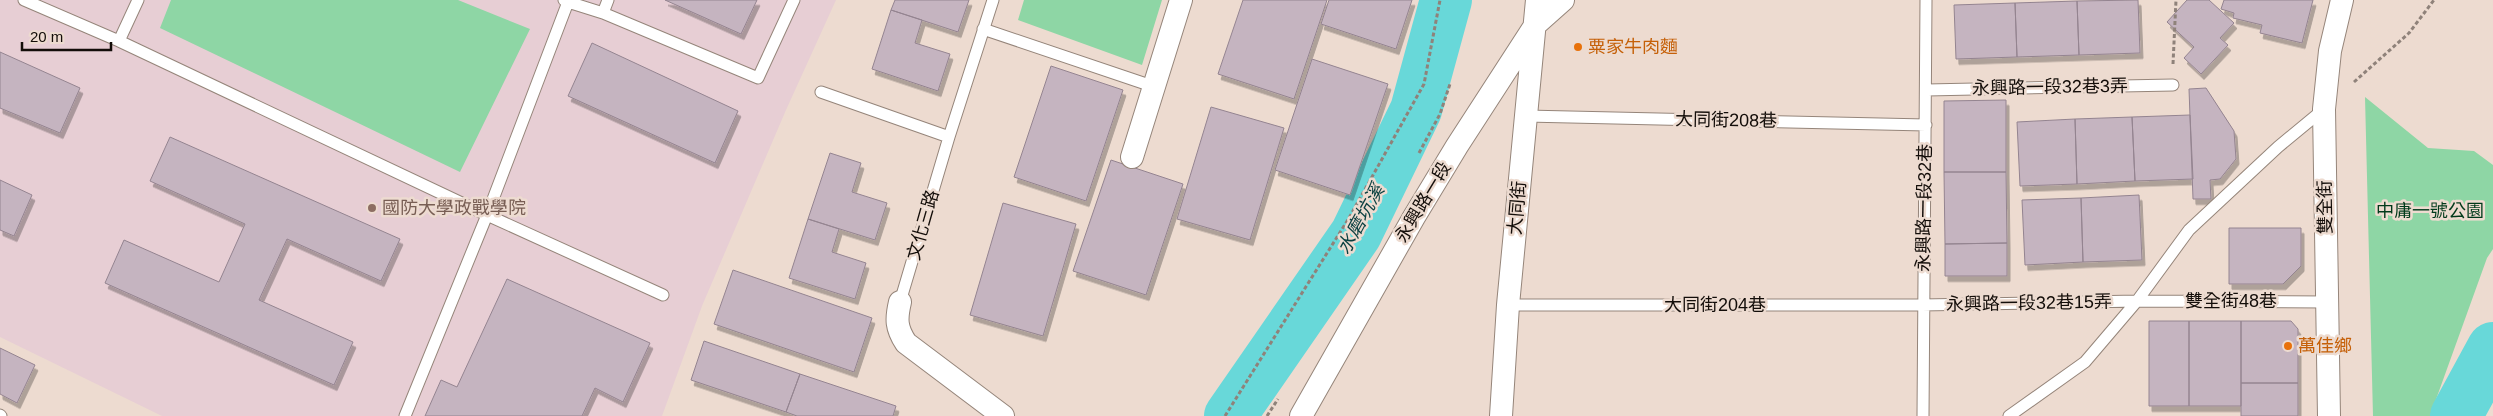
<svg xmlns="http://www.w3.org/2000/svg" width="2493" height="416" font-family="Arial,'Noto Sans TC',sans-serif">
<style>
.education{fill:#e7ced4}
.green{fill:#8ed6a5}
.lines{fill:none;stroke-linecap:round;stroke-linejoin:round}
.river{stroke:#68d8d9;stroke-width:52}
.building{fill:#c5b4c0;stroke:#948490;filter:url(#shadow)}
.service-casing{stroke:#95857a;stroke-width:13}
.minor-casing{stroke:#95857a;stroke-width:24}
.path{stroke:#8f827a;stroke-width:3;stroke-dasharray:4 2.5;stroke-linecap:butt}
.service{stroke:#fff;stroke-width:11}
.minor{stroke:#fff;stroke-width:22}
.food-dot{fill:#e8710a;stroke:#eddbd0;stroke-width:2}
.education-dot{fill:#8d6e63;stroke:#eddbd0;stroke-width:2}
.labels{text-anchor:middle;stroke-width:5;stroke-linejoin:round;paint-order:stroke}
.food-label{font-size:18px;fill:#c56008;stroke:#eddbd0;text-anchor:start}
.street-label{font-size:18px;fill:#130d09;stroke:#eddbd0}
.education-label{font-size:18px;fill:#785e54;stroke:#eddbd0;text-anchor:start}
.park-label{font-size:18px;fill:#003a1b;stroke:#eddbd0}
.water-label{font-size:19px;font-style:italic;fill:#093f40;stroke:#eddbd0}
</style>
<defs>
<filter id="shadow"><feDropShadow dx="3" dy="5.5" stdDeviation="0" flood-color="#0004"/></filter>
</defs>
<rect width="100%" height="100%" fill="#eddbd0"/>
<path class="education" d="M0,0H836L786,110L702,306L662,416H162L0,337Z"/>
<path class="green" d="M171,0H458L530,29L460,172L160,28Z
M1024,0H1162L1142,65L1018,20Z
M2365,97L2428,148L2474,151L2493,165V249L2487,258L2430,416H2373Z"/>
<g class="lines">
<path class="river" d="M1230,416L1356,234L1416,110L1446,0
M2456,416L2493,348"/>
</g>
<path class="building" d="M665,0H757L741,34Z
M895,0H969L958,32L891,10Z
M1243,0H1327L1294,99L1218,74Z
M1329,0H1412L1396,49L1321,24Z
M2138,0L2140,53L2079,55L2077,1Z
M2187,0H2209L2234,23L2220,38L2228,45L2201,74L2184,58L2194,47L2167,22Z
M2224,0H2313L2302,43L2260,33L2262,25L2233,18L2234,13L2221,9Z
M2077,1L2079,55L2017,57L2015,3Z
M2015,3L2017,57L1956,59L1954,5Z
M891,10L922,20L915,43L950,54L938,91L872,69Z
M592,43L738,111L715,163L568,96Z
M0,52L80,88L60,133L0,108Z
M1312,59L1388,84L1350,195L1275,170Z
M1051,66L1123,90L1086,201L1014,177Z
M2206,88L2234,131L2236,159L2220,179L2210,180L2211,199H2193L2189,89Z
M2006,100V172H1944V101Z
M1211,107L1284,128L1250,240L1177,219Z
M2190,115L2193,179L2135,181L2132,117Z
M2132,117L2135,181L2077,184L2075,119Z
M2075,119L2077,184L2020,186L2017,122Z
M170,137L400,239L381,281L287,239L259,300L353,342L334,385L105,283L124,240L219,282L245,224L150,181Z
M830,153L861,163L852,192L887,203L875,240L808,219Z
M1111,160L1183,184L1146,295L1073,271Z
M1944,172H2006L2007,243L1945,244Z
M0,180L32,195L14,236L0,230Z
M2139,195L2142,260L2083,262L2081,198Z
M2081,198L2083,262L2025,265L2022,200Z
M1003,203L1076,224L1043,336L970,315Z
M808,219L839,229L832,252L866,263L855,299L789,278Z
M2229,228H2301V266L2283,284H2229Z
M2007,243V276H1945V244Z
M733,270L872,318L854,372L714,324Z
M507,279L650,343L623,402L595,388L582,416H425L441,380L457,387Z
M2149,321H2189V406H2149Z
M2189,321H2241V406H2189Z
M2241,321H2291L2298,329V383H2241Z
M704,341L800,374L786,412L691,380Z
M0,348L35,365L17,403L0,394Z
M800,374L896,406L893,416H797L786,412Z
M2241,383H2298V416H2241Z"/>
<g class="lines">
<defs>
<path id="service" d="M24,0L119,41L487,215L405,416
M564,0L568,2L487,215L663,295
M568,2L603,13L608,0
M603,13L758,78L794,0
M983,29L1155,87
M119,41L138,0
M1927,90L2173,85
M821,92L949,137
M1526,116L1926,125
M900,302L949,137L993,0
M1508,305H1922L2137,301L2326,302
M0,415L1,416
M1923,416L1926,0
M2009,416L2085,362L2137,301L2189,230L2278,147L2324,109"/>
<path id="minor" d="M1132,157L1181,0
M900,302C896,319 896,328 906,343L1003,416
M1301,416L1414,217L1457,146L1536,24L1563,0
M1501,416L1508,305L1537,0
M2329,416L2324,109L2330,51L2342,0"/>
</defs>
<use href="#service" class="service-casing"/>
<use href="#minor" class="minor-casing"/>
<path class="path" d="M2173,64L2176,0
M2354,82L2409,33L2434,0
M1419,153L1440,114L1450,84
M1225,416L1349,218L1424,84L1440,0
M1267,416L1278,399"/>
<use href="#service" class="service"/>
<use href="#minor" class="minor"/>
</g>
<g class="food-dot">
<circle cx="1578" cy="47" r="5"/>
<circle cx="2288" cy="346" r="5"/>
</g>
<circle class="education-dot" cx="372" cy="208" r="5"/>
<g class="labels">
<g class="food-label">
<text x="1588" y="53">粟家牛肉麵</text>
<text x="2298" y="352">萬佳鄉</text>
</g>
<g class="street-label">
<text transform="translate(2050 87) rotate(-1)" y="6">永興路一段32巷3弄</text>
<text transform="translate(1726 120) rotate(1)" y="6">大同街208巷</text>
<text transform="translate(1423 202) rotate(-59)" y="6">永興路一段</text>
<text transform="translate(2325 207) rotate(-91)" y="6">雙全街</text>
<text transform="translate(1517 208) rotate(-85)" y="6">大同街</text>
<text transform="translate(1924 208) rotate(-89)" y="6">永興路一段32巷</text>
<text transform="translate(923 225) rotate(-74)" y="6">文化三路</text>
<text x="2231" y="307">雙全街48巷</text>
<text transform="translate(2029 303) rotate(-1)" y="6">永興路一段32巷15弄</text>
<text x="1715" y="311">大同街204巷</text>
</g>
<g class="education-label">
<text x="382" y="214">國防大學政戰學院</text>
</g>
<g class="park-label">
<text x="2430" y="217">中庸一號公園</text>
</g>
<g class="water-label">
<text transform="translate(1360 219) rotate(-61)" y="7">水磨坑溪</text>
</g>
</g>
<path d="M22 42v8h89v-8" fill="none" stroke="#130d09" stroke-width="2.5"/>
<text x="30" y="42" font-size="15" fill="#130d09" stroke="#eddbd0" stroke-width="4" paint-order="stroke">20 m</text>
</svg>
